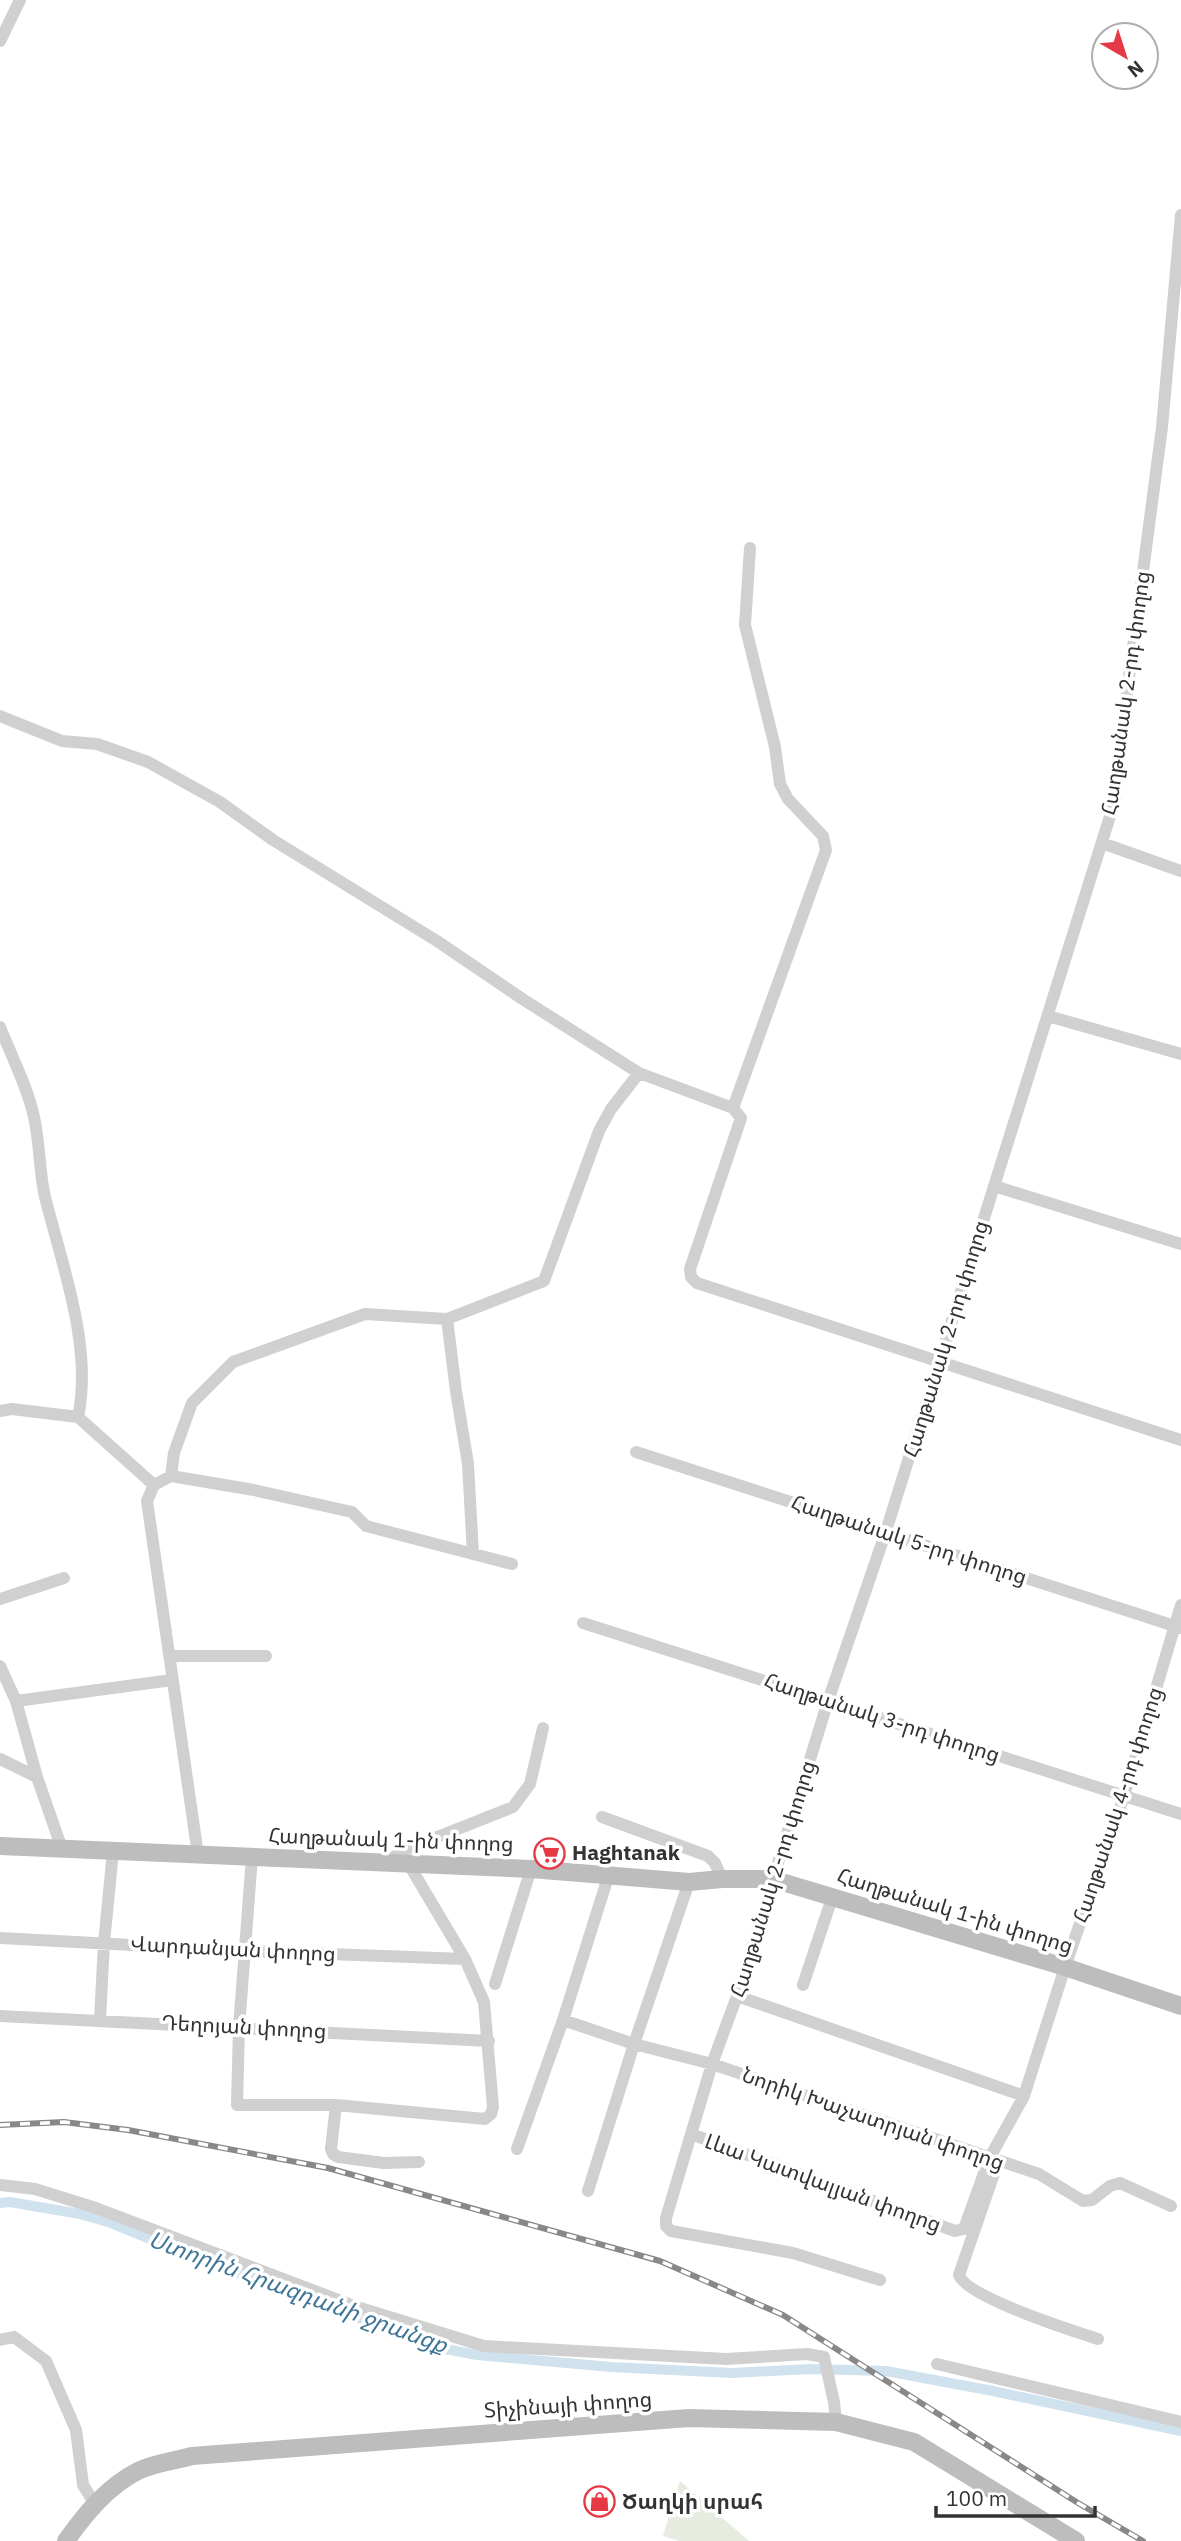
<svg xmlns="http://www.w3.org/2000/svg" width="1181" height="2541" font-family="'IBM Plex Sans','Noto Sans Armenian',sans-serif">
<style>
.green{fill:#e6ecdf}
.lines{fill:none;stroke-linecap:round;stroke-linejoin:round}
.canal{stroke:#cfe2ee;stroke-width:10}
.street{stroke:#d0d0d0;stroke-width:12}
.secondary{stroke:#bdbdbd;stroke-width:18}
.rail-casing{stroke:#888;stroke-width:6}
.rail{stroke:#fff;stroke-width:3.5;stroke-dasharray:10;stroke-linecap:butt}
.labels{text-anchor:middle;stroke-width:7;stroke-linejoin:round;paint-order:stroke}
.street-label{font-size:21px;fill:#333;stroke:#fff}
.poi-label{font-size:21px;font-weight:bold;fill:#333;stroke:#fff;text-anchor:start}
.water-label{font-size:23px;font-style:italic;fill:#3f7597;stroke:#fff}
</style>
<rect width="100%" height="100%" fill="#fff"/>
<path class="green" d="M680,2481L749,2541H679L663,2536Z"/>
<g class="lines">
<path class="canal" d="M0,2203L10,2202L80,2214L111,2223L212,2264L440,2348L477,2355L611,2367L732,2373L810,2369L886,2371L993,2391L1181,2431"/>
<path class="street" d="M0,41L20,0
M0,716L62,741L97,744L148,762L220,802L273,840L437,941L524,1000L639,1073L733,1108L741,1118L690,1269L691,1277L697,1283L1181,1440
M1102,843L1181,871
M1048,1016L1181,1054
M0,1027C11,1055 28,1088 34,1117C40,1143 39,1171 45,1197C62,1265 93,1347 78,1417
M733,1108L826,850L823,836L788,799L780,784L775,747L745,625L750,548
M994,1186L1181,1244
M447,1319L456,1391L468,1464L473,1554
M0,1411L12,1409L78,1417L154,1485
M636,1452L1181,1628
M171,1476L174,1453L192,1403L233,1362L365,1314L447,1319L544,1281L599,1131L611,1109L639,1073
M0,1599L64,1578
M583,1623L1181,1814
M169,1656H266
M0,1666L16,1701L37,1777L62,1849
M16,1701L172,1680
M0,1759L37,1777
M602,1817L708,1856L715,1863L722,1879
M198,1855L147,1501L154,1485L171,1476L254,1490L352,1512L366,1526L512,1564
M252,1857L239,2027L237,2105H336L485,2119L491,2114L493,2107L484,2002L465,1959L408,1863
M387,1862L402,1851L513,1807L530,1784L543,1728
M0,1938L245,1951L465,1959
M495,1984L531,1869
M803,1985L832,1898
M737,1996L1024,2096
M0,2016L489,2041
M100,2019L104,1943L113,1851
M563,2020L634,2044L712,2064L1039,2174L1083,2201L1092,2200L1110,2186L1120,2183L1171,2206
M336,2105L331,2149L333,2154L338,2157L384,2163L419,2162
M691,2134L955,2231L964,2229L989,2159L1024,2096L1065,1967L1124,1796L1181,1605
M517,2149L563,2020L609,1874
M998,2162L959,2275C966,2297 1073,2331 1098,2339
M0,2185L35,2189L96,2208L357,2307L484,2346L726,2359L807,2354L824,2357L834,2402L836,2422
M588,2191L634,2044L689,1882
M880,2280L793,2253L671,2231L666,2226V2218L712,2064L737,1996L828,1701L886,1531L1116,797L1117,769L1162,427L1181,215
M0,2340L14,2337L46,2361L76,2430L83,2485L95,2504
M937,2364L1181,2422"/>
<path class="secondary" d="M0,1846L531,1869L689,1882L722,1879H772L1065,1967L1181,2006
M66,2541C85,2514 108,2486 138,2471C154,2463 174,2461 192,2456L689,2418L836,2422L914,2442L1076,2541"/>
<defs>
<path id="rail" d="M0,2125L64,2122L128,2130L328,2168L660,2261L783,2315L1078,2503L1143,2541"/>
</defs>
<use href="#rail" class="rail-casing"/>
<use href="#rail" class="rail"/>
</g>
<defs>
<symbol id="supermarket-ring" viewBox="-11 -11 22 22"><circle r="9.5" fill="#fff" stroke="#e63946" stroke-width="1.5"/><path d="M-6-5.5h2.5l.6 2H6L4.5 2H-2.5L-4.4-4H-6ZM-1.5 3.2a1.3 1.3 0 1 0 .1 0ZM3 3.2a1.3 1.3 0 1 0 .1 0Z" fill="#e63946"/></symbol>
<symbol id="shop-ring" viewBox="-11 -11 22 22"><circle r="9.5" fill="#fff" stroke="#e63946" stroke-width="1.5"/><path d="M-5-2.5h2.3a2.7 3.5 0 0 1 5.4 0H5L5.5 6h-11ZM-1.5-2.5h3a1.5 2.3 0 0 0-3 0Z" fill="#e63946"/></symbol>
</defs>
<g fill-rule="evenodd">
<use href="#supermarket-ring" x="532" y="1836" width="35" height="35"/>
<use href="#shop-ring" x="582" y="2484" width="35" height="35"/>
</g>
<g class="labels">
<g class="street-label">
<text transform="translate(1126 693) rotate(-82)" y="7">Հաղթանակ 2-րդ փողոց</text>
<text transform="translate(946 1339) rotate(-73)" y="7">Հաղթանակ 2-րդ փողոց</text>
<text transform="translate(909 1540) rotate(18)" y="7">Հաղթանակ 5-րդ փողոց</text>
<text transform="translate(882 1718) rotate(18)" y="7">Հաղթանակ 3-րդ փողոց</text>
<text transform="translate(1118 1805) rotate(-72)" y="7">Հաղթանակ 4-րդ փողոց</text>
<text transform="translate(391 1840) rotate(2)" y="7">Հաղթանակ 1-ին փողոց</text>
<text transform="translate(773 1879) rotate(-73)" y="7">Հաղթանակ 2-րդ փողոց</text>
<text transform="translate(955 1911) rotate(17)" y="7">Հաղթանակ 1-ին փողոց</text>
<text transform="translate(233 1949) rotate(3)" y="7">Վարդանյան փողոց</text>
<text transform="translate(244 2027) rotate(3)" y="7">Դեղոյան փողոց</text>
<text transform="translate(873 2119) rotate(19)" y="7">Նորիկ Խաչատրյան փողոց</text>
<text transform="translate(823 2183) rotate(20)" y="7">Լևա Կատվալյան փողոց</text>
<text transform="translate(568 2405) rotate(-4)" y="7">Տիչինայի փողոց</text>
</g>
<g class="poi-label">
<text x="572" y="1860">Haghtanak</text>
<text x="622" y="2509">Ծաղկի սրահ</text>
</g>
<g class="water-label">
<text transform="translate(298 2292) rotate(20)" y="8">Ստորին Հրազդանի ջրանցք</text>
</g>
</g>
<g transform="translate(1125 56) rotate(141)"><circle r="33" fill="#ffffff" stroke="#adadad" stroke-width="2"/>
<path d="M0-5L12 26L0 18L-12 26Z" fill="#e63946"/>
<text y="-10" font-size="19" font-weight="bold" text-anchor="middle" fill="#333333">N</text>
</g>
<path d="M936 2506v10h159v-10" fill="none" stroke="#333333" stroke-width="3.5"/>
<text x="946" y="2506" font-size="21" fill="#333333" stroke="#ffffff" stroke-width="5" paint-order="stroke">100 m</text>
</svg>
